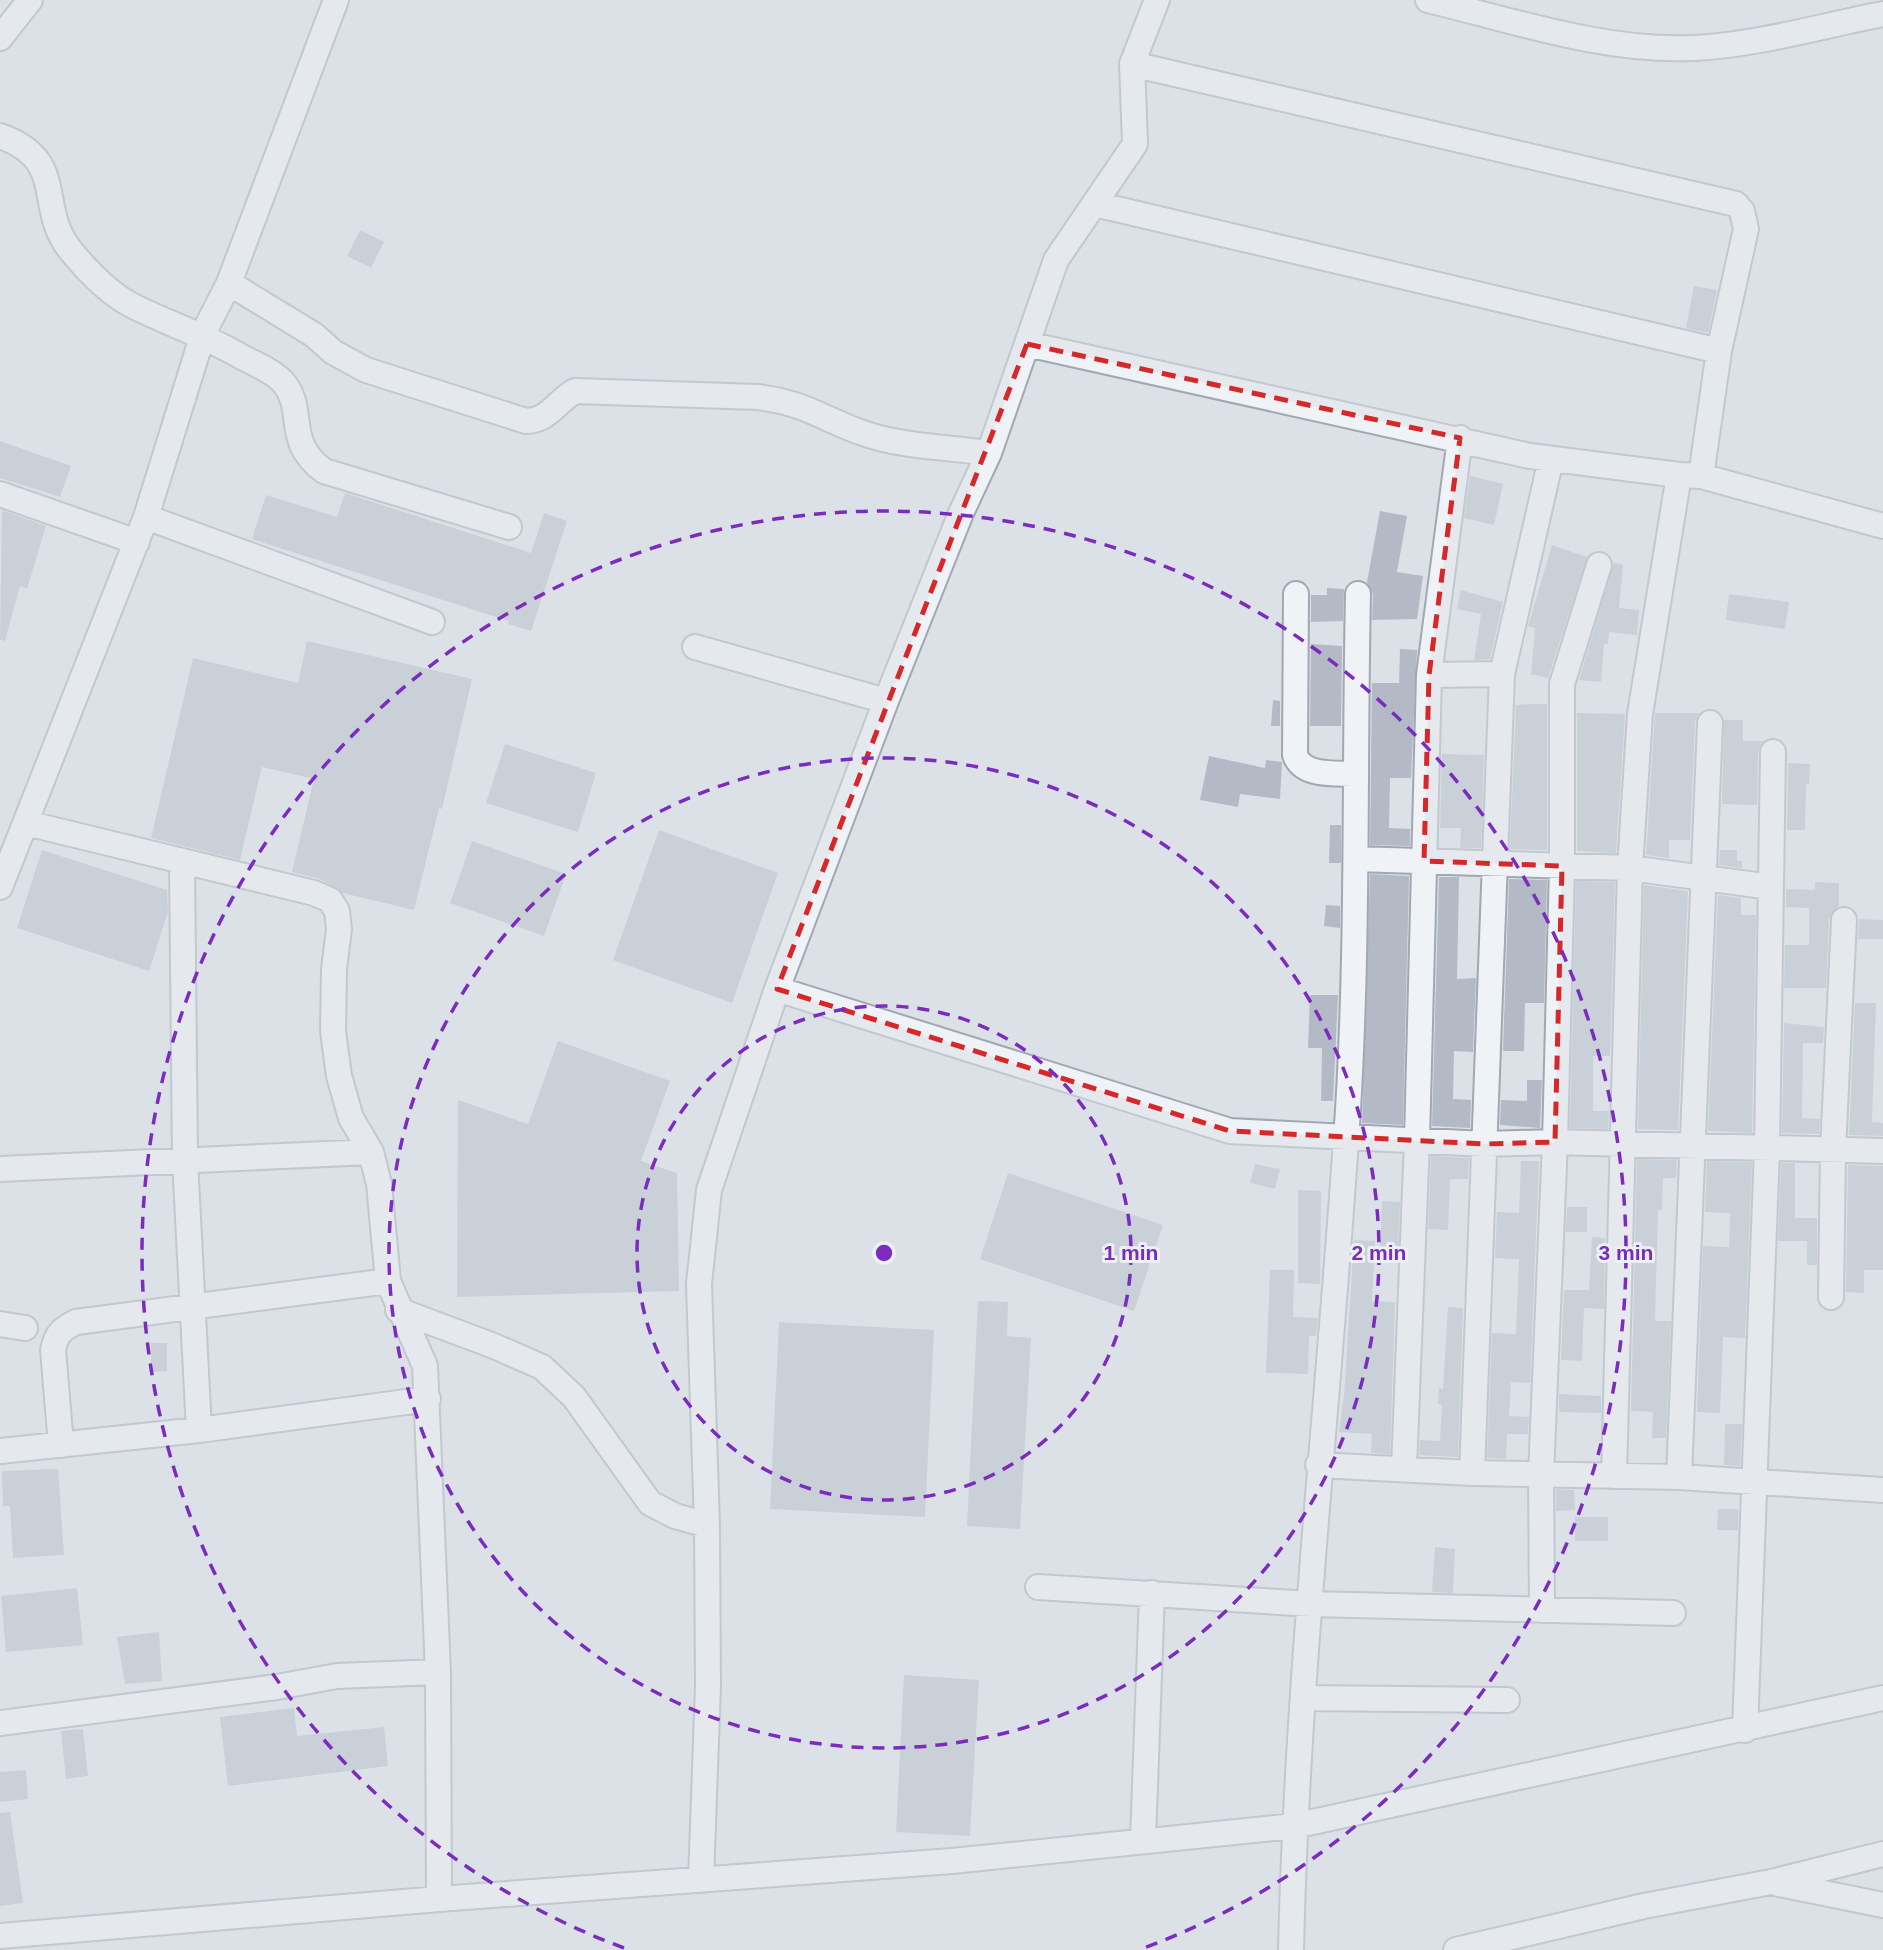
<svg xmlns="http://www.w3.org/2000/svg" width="1883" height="1950" font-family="Arial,sans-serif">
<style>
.building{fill:#b3bac5}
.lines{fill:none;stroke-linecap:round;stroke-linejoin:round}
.minor-casing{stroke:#a1a8b2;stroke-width:28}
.minor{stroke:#eff2f6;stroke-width:24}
.marked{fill:none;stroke:#d62828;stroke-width:5;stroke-dasharray:14 9;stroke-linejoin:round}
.ring{fill:none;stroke:#7b2cbf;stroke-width:3.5;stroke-dasharray:12 9}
.centre{fill:#7b2cbf;stroke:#ebf0f5;stroke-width:3.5}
.ring-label{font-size:21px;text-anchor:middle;font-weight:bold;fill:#7b2cbf;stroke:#ebf0f5;stroke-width:6;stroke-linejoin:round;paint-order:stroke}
</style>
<rect width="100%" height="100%" fill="#dce1e8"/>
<path class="building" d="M360,230L384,242L371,268L347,256Z
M1694,286L1717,290L1708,333L1686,328Z
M0,441L71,466L60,497L0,478Z
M1470,476L1503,484L1494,525L1464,518Z
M345,493L531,553L544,513L567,521L531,631L508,624L509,621L252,539L266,495L337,517Z
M2,510L46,526L27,589L20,586L5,641L0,640Z
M1380,511L1407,516L1397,572L1423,576L1417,619L1372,620L1373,594L1367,582Z
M1552,545L1587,557L1548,678L1531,674L1535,628L1528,626Z
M1614,563L1623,565L1619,608L1639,610L1637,635L1609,632L1608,644H1604L1601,682L1579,680Z
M1327,588L1344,589L1343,621L1311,622V595H1327Z
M1461,590L1503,602L1490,659L1474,660L1481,614L1457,609Z
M1729,594L1789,602L1785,629L1726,620Z
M307,641L472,679L442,809L439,808L414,910L343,893L320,879L292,872L314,779L262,767L240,860L151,838L193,658L298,683Z
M1311,644L1342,646L1341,726H1310Z
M1400,649L1417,650L1411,778H1390L1389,828L1410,829V846L1370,845L1372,683H1399Z
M1273,700L1280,701V726H1271Z
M1534,704H1547V850L1510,849L1516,705Z
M1577,713L1625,714L1616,853L1577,851Z
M1655,713H1699L1695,722L1690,840H1669V858L1646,855Z
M1724,720H1743V741H1763L1758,752L1757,805L1722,804Z
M505,744L596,773L578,832L486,803Z
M1442,754L1484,755L1481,848H1460L1461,828H1440Z
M1209,756L1265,768L1266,760L1282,762L1280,799L1240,794L1238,807L1200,800Z
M1788,763L1810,764L1809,784H1806L1805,830H1787Z
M1330,825H1341V863H1329Z
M659,830L778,873L732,1003L613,960Z
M472,841L566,874L544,936L450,903Z
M42,850L167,890L168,912L149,971L17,928Z
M1720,850H1737V861H1742V868L1719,865Z
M1370,874L1409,876L1403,1125L1362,1123Z
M1439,877H1459L1457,979L1476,978L1473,1052L1454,1051L1453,1099L1471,1100L1470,1128L1432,1126Z
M1509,879L1547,880L1544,1003H1525L1524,1051H1503Z
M1576,881L1615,882L1610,1056H1593V1111H1609L1608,1129L1570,1128Z
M1815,882L1839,883V906L1829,919L1826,988H1784L1785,945H1809V908L1786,907V889L1815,890Z
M1644,885L1688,891L1678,1130L1638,1129Z
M1718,895L1741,898V915H1756L1752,1133L1708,1131Z
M1326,905L1340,906V928L1324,926Z
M1859,919L1883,920V939H1858Z
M1310,995H1338L1333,1101H1321L1322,1048H1308Z
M1855,1003H1876L1872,1122L1883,1123V1136L1849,1135Z
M1784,1023L1824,1027L1823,1043H1803L1802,1118L1820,1119L1819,1134L1782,1133Z
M558,1041L670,1081L641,1161L677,1173L679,1291L457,1297L458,1100L528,1124Z
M1527,1080H1542L1540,1128L1500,1125L1501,1100L1527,1101Z
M1431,1156L1469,1158L1468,1179H1450L1448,1230L1428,1229Z
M1637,1159L1677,1160L1676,1178H1663L1662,1210H1658L1655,1321H1671L1666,1438H1652L1653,1412L1631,1411Z
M1521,1161H1539L1530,1383L1511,1382L1509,1416L1529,1417L1528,1434H1507L1506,1459L1487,1458L1492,1333L1516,1334L1519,1259L1495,1258L1497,1212L1519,1213Z
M1707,1161L1752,1162L1745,1338L1723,1337L1720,1413L1697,1412L1703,1246L1729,1247L1730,1213L1705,1212Z
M1781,1163H1795V1218H1817V1265H1807V1241H1778Z
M1255,1164L1280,1169L1275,1189L1250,1183Z
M1848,1165L1883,1166V1270H1864V1293L1846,1292Z
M1008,1173L1163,1225L1134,1311L980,1259Z
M1298,1190L1321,1191L1320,1284L1298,1283Z
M1382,1201L1400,1202L1398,1254L1380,1253Z
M1567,1207H1587V1232H1566Z
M1592,1237L1605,1238L1604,1309L1584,1308L1582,1361L1561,1360L1564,1290H1589Z
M1354,1240L1375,1241L1372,1301L1395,1302L1390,1454L1371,1453L1372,1434L1339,1432L1344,1396Z
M1270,1270H1294L1293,1317L1318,1318L1316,1336H1309L1308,1374L1266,1373Z
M978,1301L1008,1302L1007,1336L1031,1338L1020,1529L967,1526Z
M1448,1307L1463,1308L1458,1457L1419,1455L1420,1440L1440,1441L1442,1405L1438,1404L1439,1388L1443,1389Z
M779,1322L934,1330L925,1517L770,1509Z
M151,1343H167V1371L151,1372Z
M1559,1394L1601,1396V1413L1559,1412Z
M1725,1424H1742L1740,1466L1724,1465Z
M58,1469L64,1555L13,1558L10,1506H3L2,1471Z
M1556,1489L1574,1490L1575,1510L1556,1511Z
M1718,1509H1738V1530H1717Z
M1575,1517H1608V1541H1575Z
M1435,1547L1455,1549L1453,1593L1432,1592Z
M77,1588L83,1645L6,1652L1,1596Z
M159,1632L162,1681L125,1684L117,1637Z
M904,1675L979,1680L970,1836L896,1832Z
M294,1708L297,1736L384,1727L388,1766L228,1786L220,1717Z
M83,1729L88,1776L66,1779L61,1731Z
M26,1770L28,1799L0,1802V1772Z
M10,1812L23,1903L0,1906V1813Z"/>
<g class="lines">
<defs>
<path id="minor" d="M1428,0C1514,21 1605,52 1694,48C1757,45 1821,26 1883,14
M0,38L30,0
M1132,64L1736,204L1742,211L1746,229L1719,351L1701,476
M0,136C69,160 35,207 71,251C89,273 110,295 135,307C172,325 206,336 242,357C255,364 273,371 283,382C307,410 283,441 324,471L509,527
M1095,204L1719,351
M229,283L314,335L333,352L366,370L526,421C548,421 557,401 575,391L758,397C805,403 819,417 860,432C900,447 948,447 989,453
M1027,344L1530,456L1679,475
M0,494L137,542
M146,517L432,622
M1296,594L1295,755C1303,777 1335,773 1354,774
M695,647L886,701
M1429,675L1502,674
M26,823L314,893L330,900L337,911L339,929L334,969L333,1031L339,1076L351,1118L371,1152L379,1184L388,1281L425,1366L438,1672L439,1899
M1356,859L1630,868L1771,887
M182,863L185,1160L199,1430
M0,887L146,517L203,334L229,283L336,0
M777,989L1230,1131L1485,1144L1555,1142L1883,1151
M0,1169L371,1152
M1831,1297L1833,1150L1844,920
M398,1310L494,1346L542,1367L574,1397L650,1503L675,1516L707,1525
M0,1324L25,1328
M61,1445L53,1350C56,1334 62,1329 76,1322L388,1281
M0,1451L199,1430L428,1399
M1318,1465L1472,1473L1679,1477L1883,1490
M1404,1468L1417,1140L1429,675L1460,438
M1472,1473L1502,674L1551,459
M1614,1476L1630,868L1640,714L1679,475L1701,476L1883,526
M1679,1477L1710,723
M1038,1587L1311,1604L1673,1613
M1542,1610L1541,1475L1555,1142L1562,866V684L1599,565
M1303,1698L1507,1700
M0,1723L277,1687L337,1676L438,1672
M1745,1730L1767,1149L1773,752
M1143,1841L1152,1593
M701,1880L708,1686L707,1525L699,1284L709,1190L777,989L886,701L961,513L989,453L1056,260L1135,144L1132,64L1157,0
M1779,1884L1883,1905
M0,1936L439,1899L952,1861L1294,1826L1883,1698
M1291,1950C1297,1679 1328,1410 1346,1140C1359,959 1354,776 1358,594
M1456,1950L1644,1906L1771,1882L1883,1854"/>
</defs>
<use href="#minor" class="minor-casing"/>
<use href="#minor" class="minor"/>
</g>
<path d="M0 0H1883V1950H0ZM1027,344L1460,438L1429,675L1424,861L1562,866L1555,1142L1485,1144L1230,1131L777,989Z" fill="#dce1e8" fill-opacity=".55" fill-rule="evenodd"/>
<path class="marked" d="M1027,344L1460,438L1429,675L1424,861L1562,866L1555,1142L1485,1144L1230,1131L777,989Z"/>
<g class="ring">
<circle cx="884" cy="1253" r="247"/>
<circle cx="884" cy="1253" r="495"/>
<path d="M624 1948A742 742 0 1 1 1144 1948"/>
</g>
<circle cx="884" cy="1253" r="10" class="centre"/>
<g class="ring-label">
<text x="1131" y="1260">1 min</text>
<text x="1379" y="1260">2 min</text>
<text x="1626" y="1260">3 min</text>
</g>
</svg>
